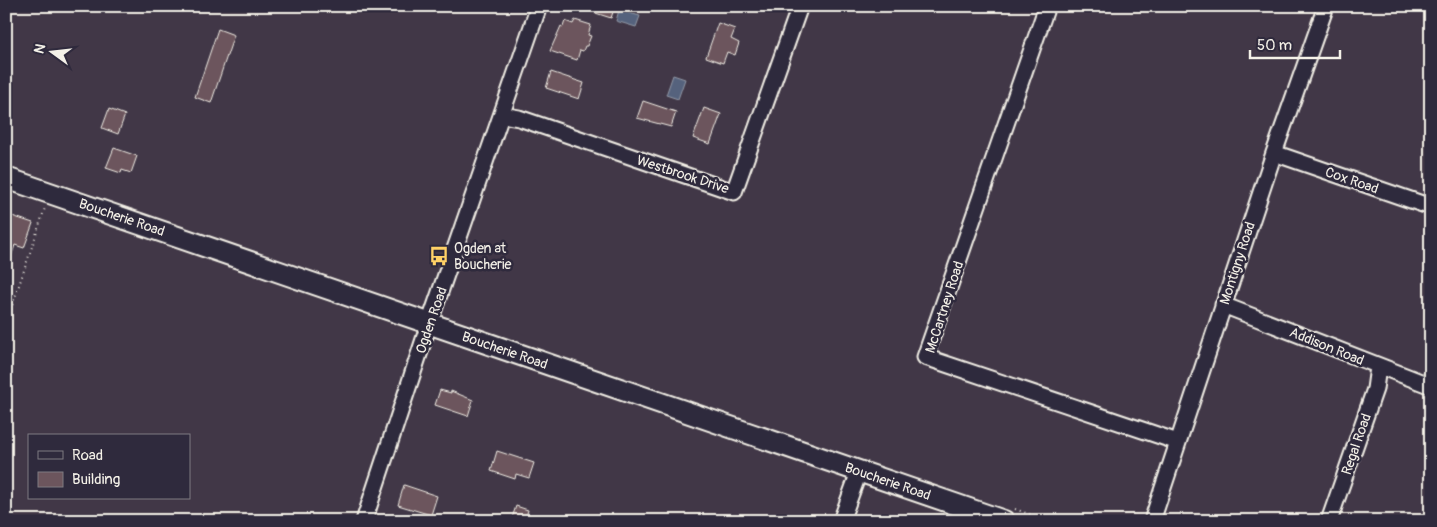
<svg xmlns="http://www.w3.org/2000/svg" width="1437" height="527" font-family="Pangolin,sans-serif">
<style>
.water{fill:#54627d;stroke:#949ba8}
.building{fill:#6c555d;stroke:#f4f1e8}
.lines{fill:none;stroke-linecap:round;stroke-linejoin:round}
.minor-casing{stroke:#f4f1e8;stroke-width:19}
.major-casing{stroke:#f4f1e8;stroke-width:24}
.path{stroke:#f4f1e8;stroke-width:2;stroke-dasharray:1 4;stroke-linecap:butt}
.minor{stroke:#2f2a3d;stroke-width:15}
.major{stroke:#2f2a3d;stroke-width:20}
.labels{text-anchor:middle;stroke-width:5;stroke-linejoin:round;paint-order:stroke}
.street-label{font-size:14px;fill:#f4f1e8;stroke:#2f2a3d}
.poi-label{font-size:14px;fill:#f4f1e8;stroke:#2f2a3d;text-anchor:start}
</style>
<rect width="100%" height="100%" fill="#413747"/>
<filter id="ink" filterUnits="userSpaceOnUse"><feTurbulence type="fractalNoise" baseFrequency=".02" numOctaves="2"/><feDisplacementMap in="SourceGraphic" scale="10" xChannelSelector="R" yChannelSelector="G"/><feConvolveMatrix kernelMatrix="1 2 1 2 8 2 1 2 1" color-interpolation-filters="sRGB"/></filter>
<g filter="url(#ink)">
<path class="water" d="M619,10L640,16L636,27L616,21Z
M673,75L685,79L678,99L666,95Z"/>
<path class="building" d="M580,6H615L611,18L580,8Z
M575,20L591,25L588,35L591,36L587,46H585L583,51L580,50L577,60L550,51L561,26L563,27L565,21L573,24Z
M718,23L735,29L731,39L739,43L735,55L727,52L723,63L706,57Z
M218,29L234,35L211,103L195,97Z
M551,72L584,83L579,99L546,88Z
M643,101L676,112L671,127L637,118Z
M704,108L721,114L710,144L693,138Z
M109,109L125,115L118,134L102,128Z
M114,148L137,156L131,173L122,170L121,173L106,168Z
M6,214L33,223L24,248L15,245L8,266H6Z
M440,390L451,393V391L473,400L468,416L435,405Z
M497,451L534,463L529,478L516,474L515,479L491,471Z
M404,485L437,496L431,515L398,505Z
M516,506L528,510L525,521H511Z"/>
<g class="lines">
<defs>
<path id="minor" d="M1047,6L925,357L1178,442
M502,115L519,118L734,192L800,6
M1274,153L1431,207
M1223,305L1431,386
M364,521L429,324L539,6
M841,521L859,472
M1152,521L1274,153L1326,6
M1329,521L1375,389L1378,367"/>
<path id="major" d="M6,178L1004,521"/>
</defs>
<use href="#minor" class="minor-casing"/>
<use href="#major" class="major-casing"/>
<path class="path" d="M6,324L45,208
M1015,509L1048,521"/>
<use href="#minor" class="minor"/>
<use href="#major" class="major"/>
</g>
</g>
<defs>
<symbol id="bus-bare" viewBox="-9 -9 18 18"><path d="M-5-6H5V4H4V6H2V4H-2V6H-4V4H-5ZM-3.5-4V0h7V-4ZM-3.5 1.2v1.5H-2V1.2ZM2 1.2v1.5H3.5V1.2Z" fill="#ffd166" stroke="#2f2a3d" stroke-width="2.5" paint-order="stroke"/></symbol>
</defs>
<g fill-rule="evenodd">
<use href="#bus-bare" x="425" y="242" width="28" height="28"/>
</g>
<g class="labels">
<g class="street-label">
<text transform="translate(683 174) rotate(18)" y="5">Westbrook Drive</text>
<text transform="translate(1352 180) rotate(19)" y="5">Cox Road</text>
<text transform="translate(122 217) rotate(19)" y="5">Boucherie Road</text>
<text transform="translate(1237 263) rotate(-72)" y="5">Montigny Road</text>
<text transform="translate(944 307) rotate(-72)" y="5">McCartney Road</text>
<text transform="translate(431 320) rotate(-71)" y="5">Ogden Road</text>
<text transform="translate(1327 346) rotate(22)" y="5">Addison Road</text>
<text transform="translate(505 350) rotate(19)" y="5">Boucherie Road</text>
<text transform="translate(1356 444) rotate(-71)" y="5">Regal Road</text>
<text transform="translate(888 481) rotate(19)" y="5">Boucherie Road</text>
</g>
<g class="poi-label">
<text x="454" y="253">Ogden at<tspan x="454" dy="16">Boucherie</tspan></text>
</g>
</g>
<rect width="1437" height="527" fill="none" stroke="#2f2a3d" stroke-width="25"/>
<rect x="12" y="12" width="1412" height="502" fill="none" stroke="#f4f1e8" stroke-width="2" filter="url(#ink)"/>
<rect x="28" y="434" width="162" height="65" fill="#2f2a3d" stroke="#7e7a81"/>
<rect x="38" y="451" width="25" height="8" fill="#2f2a3d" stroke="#7e7a81"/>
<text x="72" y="460" font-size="15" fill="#f4f1e8">Road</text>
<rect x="38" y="472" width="25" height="15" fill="#6c555d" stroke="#7e7a81"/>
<text x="72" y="484" font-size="15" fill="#f4f1e8">Building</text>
<g transform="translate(52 52) rotate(285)" stroke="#2f2a3d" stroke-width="4" paint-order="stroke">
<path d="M0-4L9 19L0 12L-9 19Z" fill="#f4f1e8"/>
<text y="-8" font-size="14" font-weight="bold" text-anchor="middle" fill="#f4f1e8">N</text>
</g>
<path d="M1250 50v8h90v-8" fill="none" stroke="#f4f1e8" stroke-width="2.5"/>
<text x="1257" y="50" font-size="15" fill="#f4f1e8" stroke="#2f2a3d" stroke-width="4" paint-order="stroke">50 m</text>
</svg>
